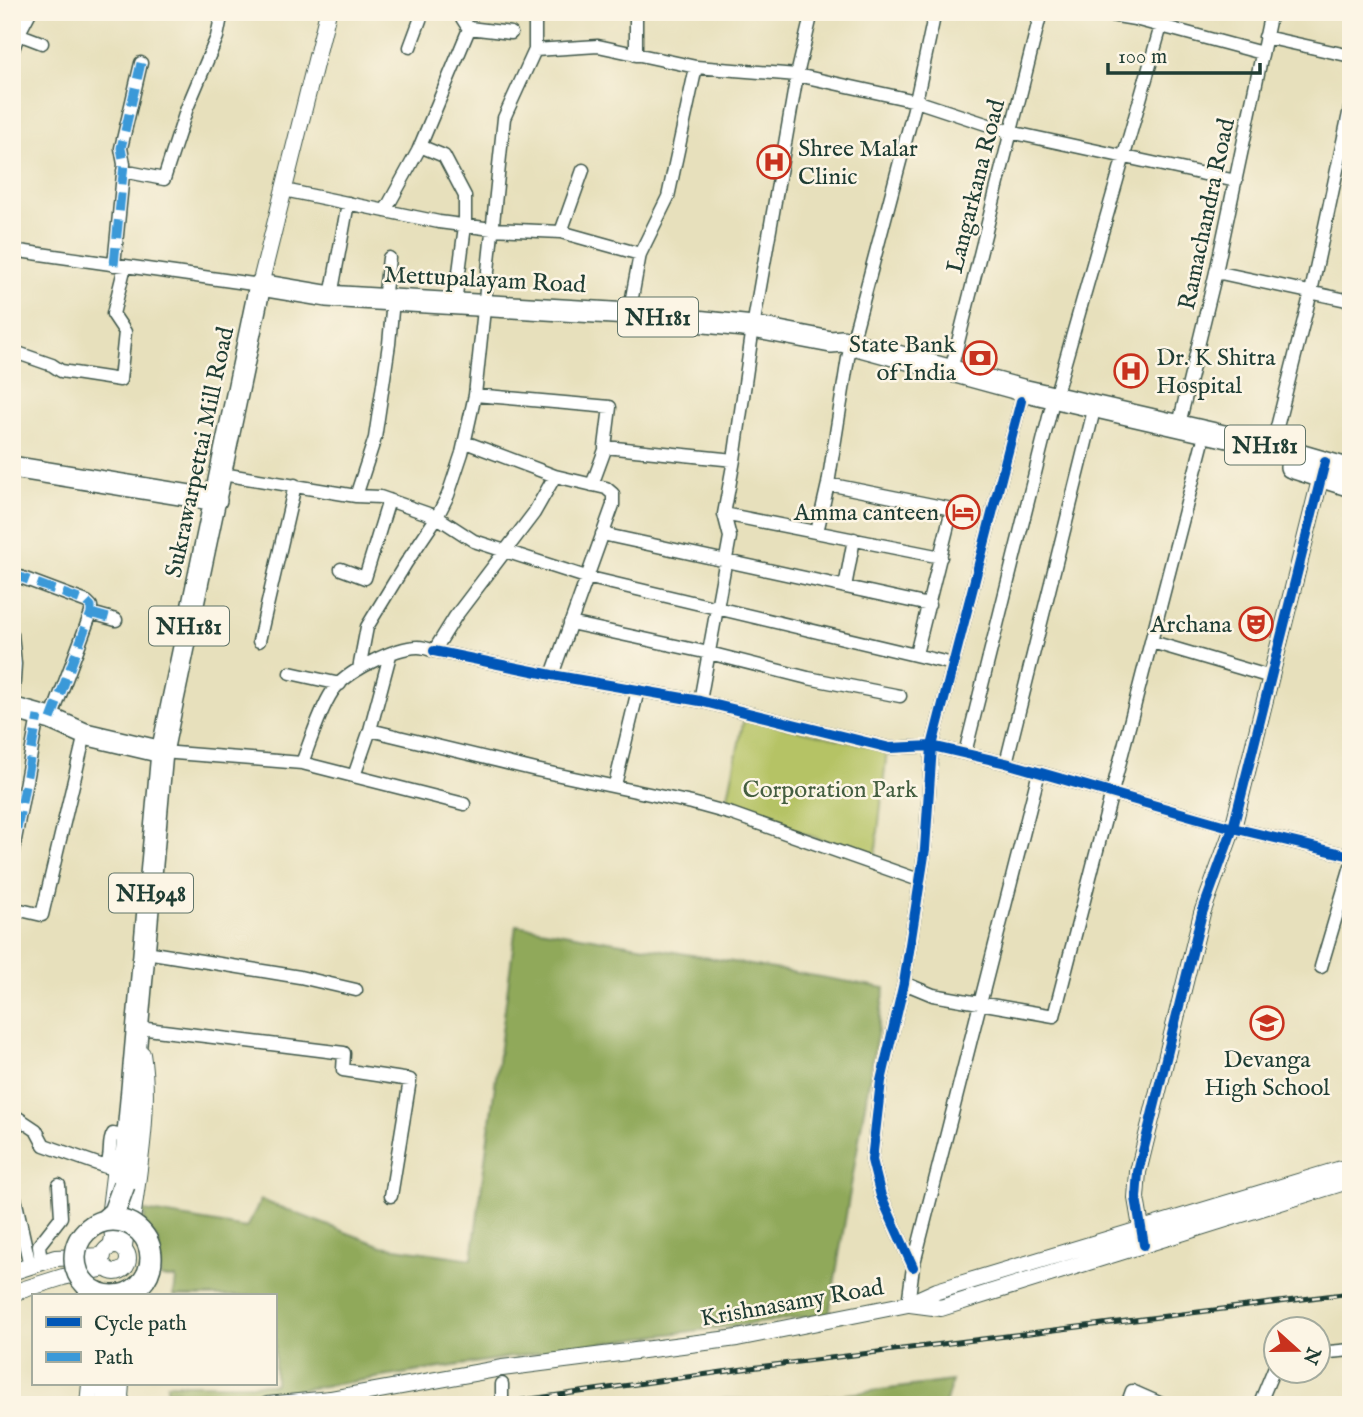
<svg xmlns="http://www.w3.org/2000/svg" width="1363" height="1417" font-family="'IM FELL English',serif">
<style>
.green{fill:#b5c365;stroke:#6a804c;stroke-width:2}
.forest{fill:#90a95a;stroke:#587347;stroke-width:2}
.lines{fill:none;stroke-linecap:round;stroke-linejoin:round}
.street-casing{stroke:#3d5548;stroke-width:15}
.secondary-casing{stroke:#3d5548;stroke-width:18}
.highway-casing{stroke:#3d5548;stroke-width:24}
.street{stroke:#fff;stroke-width:12}
.secondary{stroke:#fff;stroke-width:16}
.highway{stroke:#fff;stroke-width:21}
.rail-casing{stroke:#1f3d34;stroke-width:5}
.rail{stroke:#fcf5e5;stroke-width:2.5;stroke-dasharray:8;stroke-linecap:butt}
.highway-bridge-casing{stroke:#3d5548;stroke-width:24;stroke-linecap:butt}
.highway-bridge{stroke:#fff;stroke-width:21}
.quiet{stroke:#3a99d8;stroke-width:9;stroke-dasharray:18 9;stroke-linecap:butt}
.cycleway-casing{stroke:#fcf5e5;stroke-width:15}
.cycleway{stroke:#0057b8;stroke-width:10}
.labels{text-anchor:middle;stroke-width:5;stroke-linejoin:round;paint-order:stroke}
.shield{fill:#fcf5e5;stroke:#617469;stroke-width:2}
.shield-label{font-size:23px;font-weight:bold;fill:#1f3d34}
.poi-label{font-size:24px;fill:#1f3d34;stroke:#fcf5e5;text-anchor:end}
.street-label{font-size:24px;fill:#1f3d34;stroke:#fcf5e5}
.park-label{font-size:24px;fill:#445e40;stroke:#fcf5e5}
</style>
<rect width="100%" height="100%" fill="#fcf5e5"/>
<filter id="ink" filterUnits="userSpaceOnUse"><feTurbulence type="fractalNoise" baseFrequency=".0143" numOctaves="2"/><feDisplacementMap in="SourceGraphic" scale="14" xChannelSelector="R" yChannelSelector="G"/><feConvolveMatrix kernelMatrix="1 2 1 2 8 2 1 2 1" color-interpolation-filters="sRGB"/></filter>
<filter id="wash" filterUnits="userSpaceOnUse"><feTurbulence type="fractalNoise" baseFrequency=".00686" numOctaves="4" result="noise"/><feDisplacementMap in="SourceGraphic" scale="28" xChannelSelector="R" yChannelSelector="G"/><feGaussianBlur stdDeviation="1.57" result="paint"/><feColorMatrix in="noise" values="0 0 0 0 0 0 0 0 0 0 0 0 0 0 0 0 0 1.4 0 .05"/><feComposite in="paint" operator="in"/></filter>
<g filter="url(#wash)">
<rect width="100%" height="100%" fill="#e7e0bc"/>
<path class="green" d="M744,718L887,750L875,859L726,806Z"/>
<path class="forest" d="M516,925L885,988L829,1314L629,1339L200,1405H177L178,1390L167,1391V1384H275V1296H174L176,1278H161L159,1242L144,1222L145,1216L139,1210L246,1228L261,1200L382,1246L472,1259Z
M952,1381L945,1405H687L723,1399L785,1402Z"/>
</g>
<g filter="url(#ink)">
<g class="lines">
<defs>
<path id="street" d="M1093,12L1135,19L1262,53
M469,28L511,33
M13,32L42,43
M1265,37L1351,56
M410,47L423,12
M535,50L598,46L696,67L797,75L916,101L1010,132L1236,181
M12,52L19,33L30,12
M636,55V12
M420,146L444,156L465,196V226L455,303
M583,170L561,232L640,254
M123,171L164,179L187,108L217,37L222,12
M284,190L439,222L492,229L561,232
M385,211L418,151L469,29L462,18L463,12
M12,250L260,285
M114,265L124,164L121,148L141,63
M1216,272L1351,301
M331,296L348,203
M384,300L389,258
M629,314L640,254L668,197L696,67
M12,351L52,365L61,371L120,380L125,332L113,314L125,266
M951,370L1041,12
M475,395L610,407L605,447L734,460
M1055,397L1161,26L1162,12
M1179,424L1216,272L1271,12
M465,442L555,476L606,488L613,494V505L552,675
M1272,447L1311,292L1351,104
M222,474L356,496L380,497L437,517L474,541L586,577L953,664
M828,484L952,509L916,654
M592,485L606,447
M356,496L375,438L389,344L393,300
M724,514L941,557
M817,532L828,484L848,358L916,101L935,12
M602,534L929,605
M341,569L365,578L389,500
M12,574L87,602L91,606V613L51,719
M845,587L854,539
M91,613L116,620
M570,623L709,653L808,678L900,696
M12,634L15,664L12,711
M259,641L295,485
M1152,642L1271,677
M434,651L552,675L700,701L890,748L932,746L1006,763L1233,828L1351,856
M359,669L367,627L406,563L437,517L448,495L462,453L475,395L504,118L535,50V12
M290,673L340,684
M700,701L730,537L724,514L734,460L753,327L797,75L812,12
M370,730L390,655
M162,752L302,763L464,804
M965,753L1051,409
M302,763C310,742 320,710 332,692C345,672 395,647 418,647C424,647 429,649 434,651L455,617L534,513L555,476
M1006,763L1092,418
M354,776L370,730L536,770L692,803L732,814L919,880
M615,785L638,690
M12,856L38,716
M12,908L42,915L85,734
M146,952L300,977L356,990
M1321,967L1351,866
M904,983L933,995L1054,1016L1202,445
M139,1028L344,1053L343,1070L410,1080L391,1196
M12,1114L36,1130L44,1145L106,1167C113,1154 107,1144 113,1134L118,1135
M14,1194L30,1266
M41,1263L39,1245L61,1217L59,1185
M913,1267L881,1196L872,1160L881,1081L904,983L925,849L932,746L1021,401
M908,1304L913,1267L1039,772
M1318,1353L1351,1350
M502,1384V1405
M1127,1405L1132,1391L1164,1405
M1259,1405L1276,1364"/>
<path id="secondary" d="M260,285L328,12
M1144,1245L1136,1198L1138,1172L1202,913L1233,828L1323,468
M102 1259a13 13 0 1 1 26 0a13 13 0 1 1-26 0Z
M111,1247L113,1237L110,1209L116,1159
M124,1249C123,1235 132,1226 133,1213C140,1162 150,1103 142,1054
M12,1272L55,1258L103,1256
M12,1293L63,1277L106,1268
M910,1304L941,1308L1351,1180
M121,1384L120,1397L123,1405
M88,1405L90,1384
M267,1405L330,1399L502,1368L737,1338L908,1304L937,1291L1351,1166"/>
<path id="highway" d="M12,467L216,500
M1291,467L1351,486
M12,708L51,719L85,734L162,752
M125,1221L121,1212L162,752L260,285L326,296L629,314L753,327L831,342L842,341L1022,390L1272,447L1351,470
M99,1293L102,1296
M120,1296L121,1295
M106,1405L108,1384"/>
</defs>
<use href="#street" class="street-casing"/>
<use href="#secondary" class="secondary-casing"/>
<use href="#highway" class="highway-casing"/>
<use href="#street" class="street"/>
<use href="#secondary" class="secondary"/>
<use href="#highway" class="highway"/>
<defs>
<path id="rail" d="M487,1405L758,1367L1351,1293"/>
</defs>
<use href="#rail" class="rail-casing"/>
<use href="#rail" class="rail"/>
<defs>
<path id="highway-bridge" d="M75 1258a38 38 0 1 1 76 0a38 38 0 1 1-76 0Z
M105,1220L114,1212L124,1185"/>
</defs>
<use href="#highway-bridge" class="highway-bridge-casing"/>
<use href="#highway-bridge" class="highway-bridge"/>
<path class="quiet" d="M114,265L124,164L121,148L141,63
M12,574L87,602L91,606V613L51,719
M91,613L116,620
M12,634L15,664L13,708
M12,856L38,716"/>
<defs>
<path id="cycleway" d="M434,651L552,675L700,701L890,748L932,746L1006,763L1233,828L1351,856
M1144,1245L1136,1198L1138,1172L1202,913L1233,828L1325,462
M913,1267L881,1196L872,1160L881,1081L904,983L925,849L932,746L1021,401"/>
</defs>
<use href="#cycleway" class="cycleway-casing"/>
<use href="#cycleway" class="cycleway"/>
</g>
</g>
<defs>
<symbol id="hospital-ring" viewBox="-11 -11 22 22"><circle r="9.5" fill="#fcf5e5" stroke="#c8321e" stroke-width="1.5"/><path d="M-5-5h3v3.5h4V-5h3V5h-3V1.5h-4V5h-3Z" fill="#c8321e"/></symbol>
<symbol id="bank-ring" viewBox="-11 -11 22 22"><circle r="9.5" fill="#fcf5e5" stroke="#c8321e" stroke-width="1.5"/><path d="M-6-4H6V4H-6ZM0-2.3a2.3 2.3 0 1 0 0 4.6a2.3 2.3 0 1 0 0-4.6Z" fill="#c8321e"/></symbol>
<symbol id="hotel-ring" viewBox="-11 -11 22 22"><circle r="9.5" fill="#fcf5e5" stroke="#c8321e" stroke-width="1.5"/><path d="M-6-4.5h1.5V1H6V5H4.5V3h-9V5H-6ZM-4 0a1.8 1.8 0 1 1 3.6 0ZM.5 0V-2.5h3Q6-2.5 6 0Z" fill="#c8321e"/></symbol>
<symbol id="theatre-ring" viewBox="-11 -11 22 22"><circle r="9.5" fill="#fcf5e5" stroke="#c8321e" stroke-width="1.5"/><path d="M-5-5.5Q0-4 5-5.5V0Q5 5 0 6Q-5 5-5 0ZM-3.3-2.5H-1v1.5H-3.3ZM1-2.5H3.3v1.5H1ZM-2.8 1Q0 5.5 2.8 1Z" fill="#c8321e"/></symbol>
<symbol id="school-ring" viewBox="-11 -11 22 22"><circle r="9.5" fill="#fcf5e5" stroke="#c8321e" stroke-width="1.5"/><path d="M0-5L7-2L0 1L-7-2ZM-4 1L0 2.5L4 1V4Q0 6-4 4Z" fill="#c8321e"/></symbol>
</defs>
<g fill-rule="evenodd">
<use href="#hospital-ring" x="755" y="143" width="38" height="38"/>
<use href="#bank-ring" x="961" y="339" width="38" height="38"/>
<use href="#hospital-ring" x="1112" y="352" width="38" height="38"/>
<use href="#hotel-ring" x="944" y="493" width="38" height="38"/>
<use href="#theatre-ring" x="1237" y="605" width="38" height="38"/>
<use href="#school-ring" x="1248" y="1004" width="38" height="38"/>
</g>
<g class="labels">
<g class="shield">
<rect x="618" y="297.5" width="80" height="39" rx="5"/>
<rect x="1225" y="425.5" width="80" height="39" rx="5"/>
<rect x="149" y="606.5" width="80" height="39" rx="5"/>
<rect x="109" y="873.5" width="84" height="39" rx="5"/>
</g>
<g class="shield-label">
<text x="658" y="325">NH181</text>
<text x="1265" y="453">NH181</text>
<text x="189" y="634">NH181</text>
<text x="151" y="901">NH948</text>
</g>
<g class="poi-label">
<text x="798" y="156" text-anchor="start">Shree Malar<tspan x="798" dy="28">Clinic</tspan></text>
<text x="956" y="352">State Bank<tspan x="956" dy="28">of India</tspan></text>
<text x="1156" y="365" text-anchor="start">Dr. K Shitra<tspan x="1156" dy="28">Hospital</tspan></text>
<text x="939" y="520">Amma canteen</text>
<text x="1232" y="632">Archana</text>
<text x="1267" y="1067" text-anchor="middle">Devanga<tspan x="1267" dy="28">High School</tspan></text>
</g>
<g class="street-label">
<text transform="translate(975 186) rotate(-76)" y="8">Langarkana Road</text>
<text transform="translate(1206 214) rotate(-78)" y="8">Ramachandra Road</text>
<text transform="translate(485 279) rotate(3)" y="8">Mettupalayam Road</text>
<text transform="translate(199 452) rotate(-78)" y="8">Sukrawarpettai Mill Road</text>
<text transform="translate(792 1302) rotate(-10)" y="8">Krishnasamy Road</text>
</g>
<g class="park-label">
<text x="830" y="797">Corporation Park</text>
</g>
</g>
<rect width="1363" height="1417" fill="none" stroke="#fcf5e5" stroke-width="42"/>
<rect x="32" y="1294" width="245" height="91" fill="#fcf5e5" stroke="#a4ab9e" stroke-width="2"/>
<rect x="46" y="1317" width="35" height="10" fill="#0057b8" stroke="#a4ab9e" stroke-width="2"/>
<text x="94" y="1330" font-size="21" fill="#1f3d34">Cycle path</text>
<rect x="46" y="1352" width="35" height="10" fill="#3a99d8" stroke="#a4ab9e" stroke-width="2"/>
<text x="94" y="1364" font-size="21" fill="#1f3d34">Path</text>
<g transform="translate(1297 1350) rotate(111)"><circle r="33" fill="#fcf5e5" stroke="#a4ab9e" stroke-width="2"/>
<path d="M0-5L12 26L0 18L-12 26Z" fill="#c8321e"/>
<text y="-10" font-size="19" font-weight="bold" text-anchor="middle" fill="#1f3d34">N</text>
</g>
<path d="M1108 63v10h152v-10" fill="none" stroke="#1f3d34" stroke-width="3.5"/>
<text x="1118" y="63" font-size="21" fill="#1f3d34" stroke="#fcf5e5" stroke-width="5" paint-order="stroke">100 m</text>
</svg>
